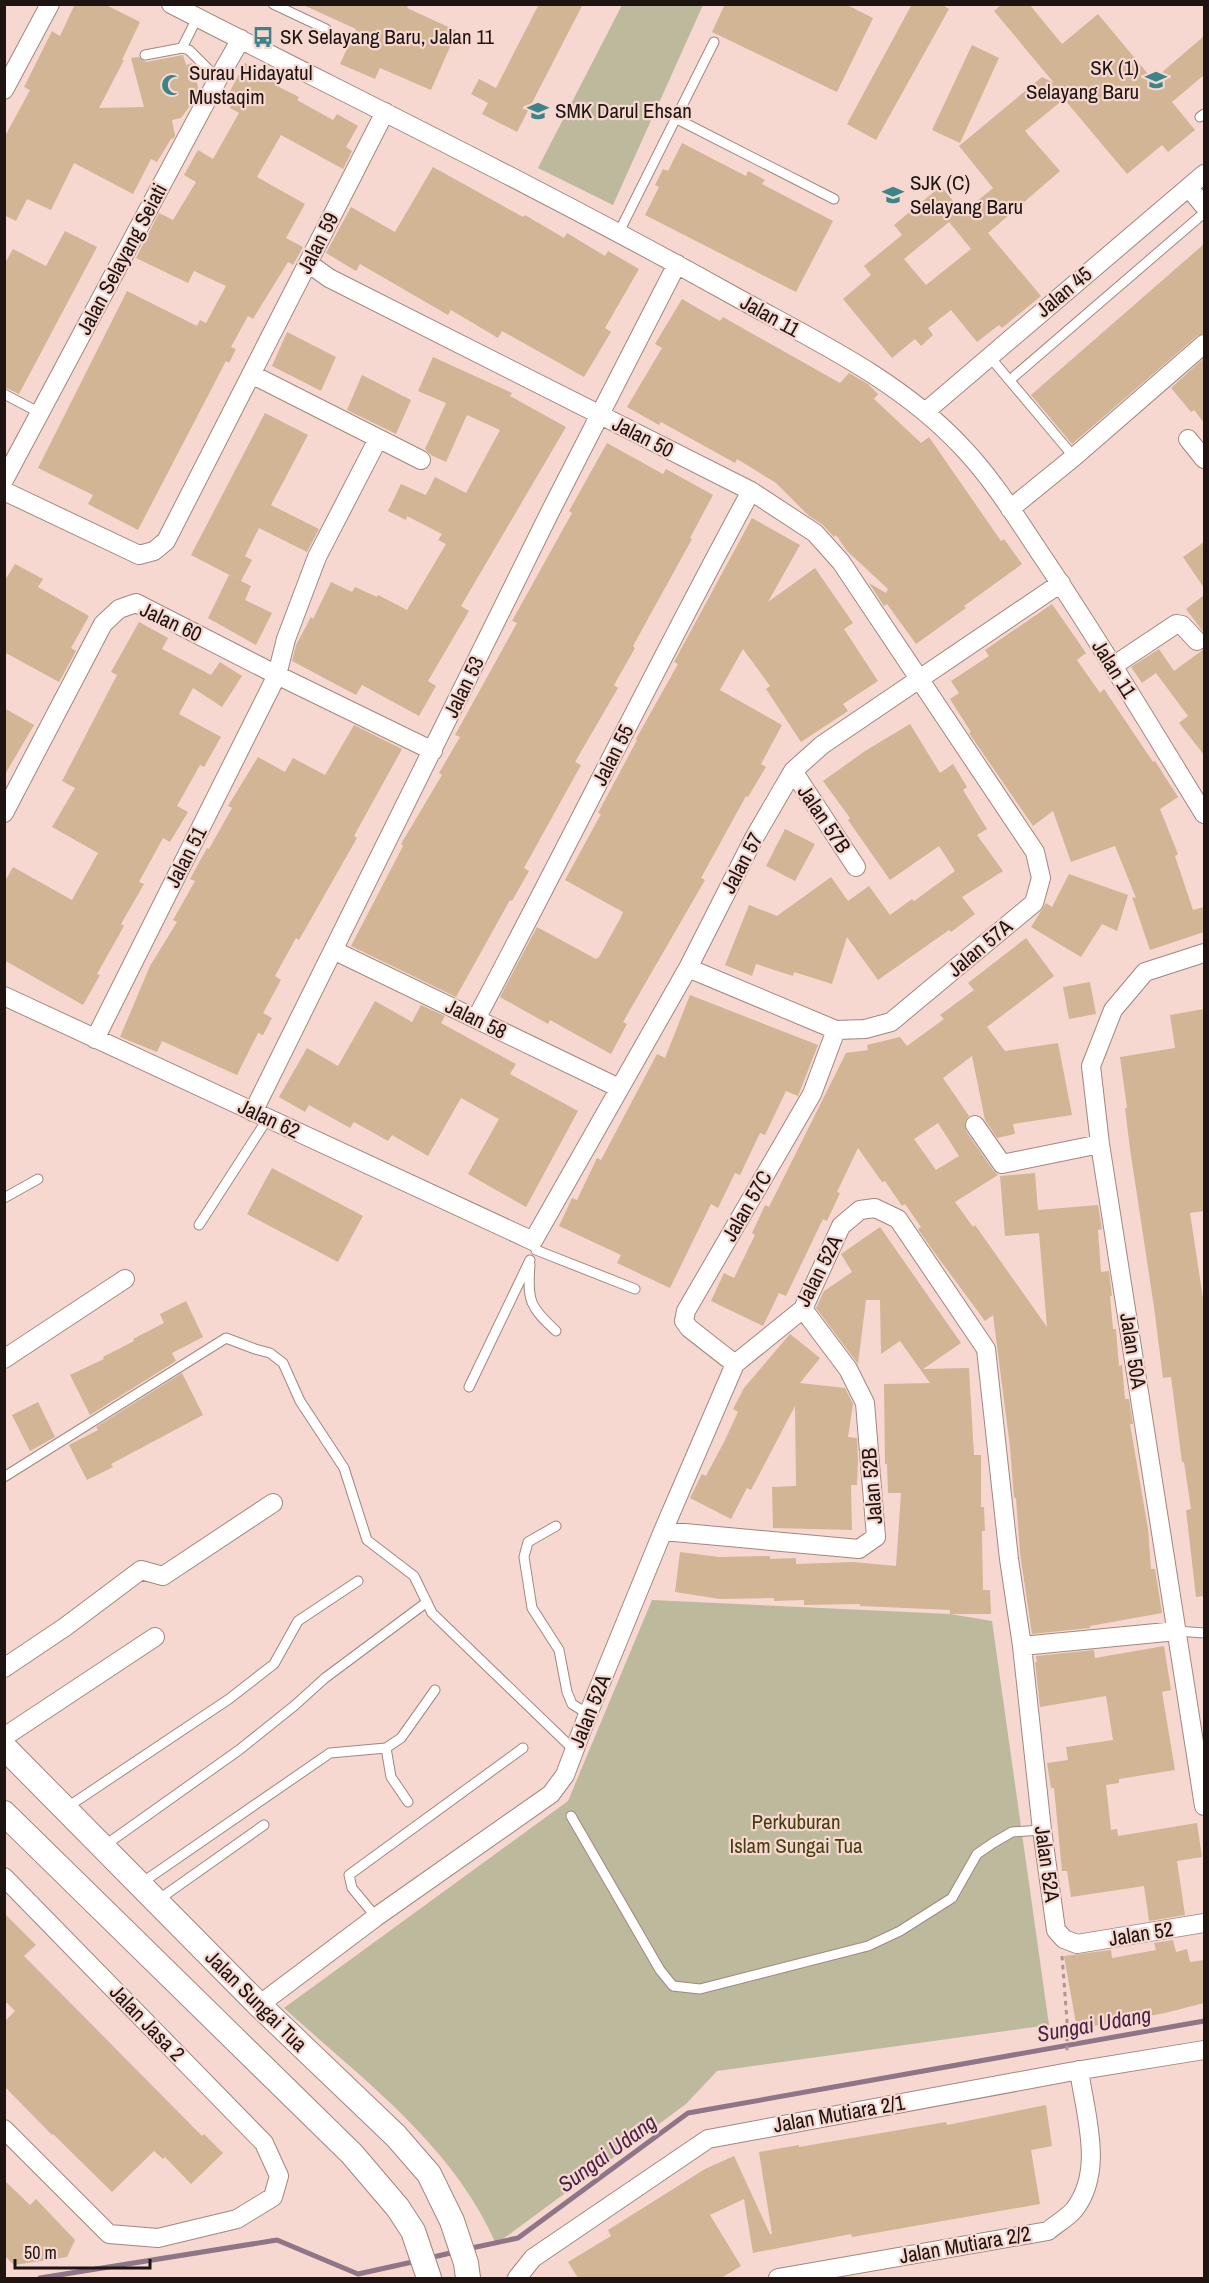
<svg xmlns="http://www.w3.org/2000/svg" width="1209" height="2283" font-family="'Archivo Narrow',sans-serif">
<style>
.green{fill:#bcb99c}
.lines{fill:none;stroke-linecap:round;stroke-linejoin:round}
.stream{stroke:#8e7587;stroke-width:5}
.building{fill:#d1b595;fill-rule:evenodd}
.service-casing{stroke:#a2877f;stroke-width:11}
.minor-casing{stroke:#a2877f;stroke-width:20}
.secondary-casing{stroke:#a2877f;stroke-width:26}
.path{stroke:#ad9690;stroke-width:3;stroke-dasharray:4.5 4.5;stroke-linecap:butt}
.service{stroke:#fff;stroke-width:9}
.minor{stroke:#fff;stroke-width:18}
.secondary{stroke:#fff;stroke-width:24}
.labels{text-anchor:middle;stroke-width:4.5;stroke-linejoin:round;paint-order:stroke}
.poi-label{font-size:21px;fill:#1e1411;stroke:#f6d8d0;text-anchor:start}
.street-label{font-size:21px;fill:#1e1411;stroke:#f6d8d0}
.park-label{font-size:21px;fill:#443f0e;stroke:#f6d8d0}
.water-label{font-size:22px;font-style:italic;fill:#4a2147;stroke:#f6d8d0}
</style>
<rect width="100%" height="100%" fill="#f6d8d0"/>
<path class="green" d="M622,5H703L613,205L538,168Z
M652,1600L950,1614L992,1621L1049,2025L717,2071L686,2104L496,2244C453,2145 362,2079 284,2008L568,1801Z"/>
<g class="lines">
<path class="stream" d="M467,2249L518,2238L688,2113L1204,2021
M429,2258L455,2252
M40,2278L277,2240L358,2274L417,2261"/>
</g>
<path class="building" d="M75,4H104L140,22L122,60H124L99,108L144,107L131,58L139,57L146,62L183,55L186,65L192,63L199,91L197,94L191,96L192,103L181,118L172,120L175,135L174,138L171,139L157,162L151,159L133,194L74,163L51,210L27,199L16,221L4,215V138L30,90L24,87L52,31L60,36Z
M301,4H409L407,8L457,31L431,90L380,68L375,79L340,64L356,29Z
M539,4H583L517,132L482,114L488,103L471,94L479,79L496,88Z
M725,4H845L873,18L837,92L712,32Z
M912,4H941L949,9L876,140L847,124Z
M1002,4H1029L1062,44L1098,14L1153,80L1204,36V75L1172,102L1195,130L1168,152L1162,145L1127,174L1064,99L1025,131L1060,171L988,233L1041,296L1002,328L999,325L977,342L951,310L928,328L933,335L921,346L915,339L892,358L843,299L871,275L864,266L902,235L894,225L941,186L963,213L993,188L959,146L1042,77L1054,83L994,11ZM949,222L971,249L926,285L904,259Z
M972,45L999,58L960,143L932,130Z
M245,63L280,80L277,86L299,97L297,100L333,120L337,114L358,126L346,147L352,151L343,169L281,135L257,177L305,204L286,238L303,247L293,265L288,262L253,319L248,316L231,347L236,349L229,363L226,361L138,530L88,504L93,495L38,468L127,291L197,326L200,320L206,323L226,286L194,271L188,283L136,258L159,213L173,220L196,182L184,175L198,150L213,159L239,113L230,108L235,96L229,93Z
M682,143L746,176L748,171L765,180L762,184L833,221L796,292L645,215L659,187L655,185L663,169L668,171Z
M433,167L523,217L525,215L564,238L567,233L605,256L608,251L639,269L605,328L611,332L584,377L502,331L498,338L451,310L448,315L360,264L356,271L326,253L351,207L395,232Z
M65,231L97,247L19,394L4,387V265L13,249L46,266Z
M1204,244V333L1197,336L1072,444L1031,395Z
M682,299L720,321L723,317L840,383L849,373L868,384L878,394L874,399L921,443L929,437L1001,541L1004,539L1022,564L964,606L966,608L916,644L887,604L884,606L869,583L886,593L888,589L847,551L836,535L834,537L823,525L809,516L776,483L737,459L735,463L661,422L659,425L627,407L662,348L655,344Z
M287,332L336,357L321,391L272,366Z
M433,357L512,393L510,396L566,427L461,606L469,611L428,681L436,686L419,716L362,685L356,695L292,661L296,645L311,617L313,619L331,582L352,592L355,587L377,597L378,595L407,610L446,544L438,540L442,534L407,516L406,520L388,511L401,484L426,495L435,477L466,493L500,430L467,415L446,462L431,455L425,449L446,403L418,391Z
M1204,358V423L1194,410L1191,412L1171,388Z
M362,375L411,400L396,434L347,410Z
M265,413L308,435L271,505L319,529L307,552L259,528L245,556L252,560L241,581L191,555Z
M607,443L663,474L666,469L713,495L690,538L692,539L633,646L635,648L614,685L618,688L575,762L581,765L524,868L529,871L512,901L510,900L456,997L351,946L403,846L401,844L442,775L439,773L460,737L455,735L517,623L512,621L572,513L569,511Z
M752,518L800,545L768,602L815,568L853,623L844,629L878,681L843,704L848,711L801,742L766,689L770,686L743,649L720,690L782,725L761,764L766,767L748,797L746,796L701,878L705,880L623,1022L627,1024L611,1054L550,1020L548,1024L500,997L537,927L596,959L599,957L621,917L623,912L565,880L601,814L598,813L637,740L636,739L678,664L674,662Z
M1204,542V588L1183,557Z
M15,564L43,579L38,587L89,616L71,648L76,651L59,682L4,652V582Z
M229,575L251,586L245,600L272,613L256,645L208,618Z
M1204,595V633L1186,609Z
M1052,604L1086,653L1077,660L1100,693L1104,689L1153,762L1155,761L1178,797L1160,809L1178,854L1175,856L1193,910L1204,907V932L1150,950L1132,897L1136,898L1115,846L1071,862L1053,811L1033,826L969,733L971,732L950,699L959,693L951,681L989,656L985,650Z
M139,622L168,638L162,649L211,675L220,662L242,676L222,707L193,688L179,714L221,737L204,767L200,765L177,806L188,812L170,842L163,838L139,882L144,884L121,924L124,926L97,974L100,975L83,1005L4,960V883L13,867L72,900L98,853L52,827L75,788L62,781L117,675L111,672Z
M1159,649L1174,671L1204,649V755L1179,723L1188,716L1156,673L1142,683L1131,667Z
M4,708L34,725L4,776Z
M910,724L940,773L953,764L967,787L963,790L987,829L977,835L1003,871L962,897L975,914L951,932L949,930L878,980L847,937L832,984L794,972L793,976L756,964L752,976L725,965L749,905L777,916L831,877L848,901L869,886L890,915L912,899L914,901L955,871L939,846L890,880L848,820L850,818L823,781L865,751Z
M354,725L402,749L354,836L357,838L299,940L296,938L275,976L281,980L263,1013L272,1018L263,1035L258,1033L237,1075L162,1041L157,1052L120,1037L150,966L177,922L173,920L195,881L190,879L207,848L209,849L232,808L228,806L258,757L285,772L293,758L325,775Z
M785,829L815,844L795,881L766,866Z
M1069,874L1128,895L1117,931L1102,924L1081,957L1031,927L1046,903L1052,907Z
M1026,938L1054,976L987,1027L1005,1051L1058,1043L1072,1115L1013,1124L1015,1134L997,1138L985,1120L972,1056L943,1078L969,1116L965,1121L966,1131L993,1170L998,1175L955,1202L973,1227L975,1225L1047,1327L1039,1233L1005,1236L1000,1176L1035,1173L1038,1210L1098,1205L1102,1229L1098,1230L1101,1272L1109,1271L1112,1296H1110L1113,1329H1116L1119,1366L1122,1365L1125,1399H1129L1133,1424H1130L1148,1529L1151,1569H1155L1162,1613L1090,1626V1628L1032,1634L1020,1553L1016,1498H1014L1010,1447L993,1315L985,1321L934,1252L918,1229L921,1227L905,1204L902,1206L885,1181L882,1182L858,1148L837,1192L840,1193L827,1221L823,1219L786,1296L779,1293L763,1326L711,1301L724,1273L734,1278L755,1235L752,1233L765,1205L769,1207L846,1053L868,1050L867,1045L900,1037L907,1046L944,1019L940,1015L974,990L968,983ZM938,1123L959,1156L936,1170L914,1139Z
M1090,982L1096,1014L1069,1019L1063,987Z
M690,995L818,1045L798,1096L786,1091L765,1135L760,1133L740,1175L735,1173L718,1208L711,1204L670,1288L617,1263L621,1255L559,1226L572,1198L577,1200L597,1158L601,1160L657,1054L665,1058Z
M375,1001L412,1022L421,1005L445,1016L441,1023L516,1064L510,1074L578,1111L526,1207L468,1174L499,1119L461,1098L428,1156L392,1135L388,1141L354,1122L350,1128L309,1105L305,1112L279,1097L307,1048L338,1066Z
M1204,1009V1211L1190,1213L1204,1305V1596L1196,1597L1186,1510L1191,1509L1184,1462H1182L1171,1377L1163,1378L1154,1307L1130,1149L1125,1108H1127L1120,1057L1175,1048L1170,1015Z
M272,1168L363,1216L338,1262L247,1214Z
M880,1227L961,1343L923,1369L969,1368L974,1455H981V1507H984L985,1531H982L983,1590H990L991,1614H950V1610L860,1606V1604L804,1605V1600L774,1601V1598L720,1599L675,1592L680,1552L719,1557L770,1556V1559L796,1558V1564L853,1562L896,1566L901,1493H888L887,1464H885L884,1384L930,1383L900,1341L881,1354L880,1300H866L858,1364L816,1308L824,1291L852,1272L841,1254Z
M186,1301L203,1337L172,1353L176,1361L90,1415L70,1375L104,1359L103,1357L134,1341L133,1339L164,1323L160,1314Z
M790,1334L820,1358L800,1383L845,1388L853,1404L848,1437L857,1438L858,1461L857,1485H851L852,1530L773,1528L772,1487L796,1486L795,1406L751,1490L747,1488L731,1519L690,1498L702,1474L706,1476L725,1440L738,1412L733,1409L744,1388Z
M182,1373L203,1415L111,1464L113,1467L87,1480L69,1445L98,1430L96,1427Z
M38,1402L55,1437L30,1451L12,1415Z
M1164,1646L1171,1690L1162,1692L1175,1770L1119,1779V1783L1106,1785L1111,1830L1117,1829L1118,1836L1197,1823L1202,1857L1177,1861L1185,1915L1149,1921L1144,1886L1071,1897L1067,1871H1062L1054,1788H1051L1047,1763L1068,1760L1066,1747L1113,1740L1106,1696L1040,1707L1035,1662H1037L1036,1656L1094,1650L1095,1658Z
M4,1913L36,1945L24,1956L202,2136L204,2134L223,2153L191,2184L165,2157L163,2159L154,2151L112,2192L53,2134L52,2135L4,2086V2022L15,2011L4,2000Z
M1173,1940L1176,1952L1187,1949L1190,1962L1204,1960V2003L1165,2013L1077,2029L1064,1956L1111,1950L1112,1958L1156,1950L1154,1943Z
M1046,2105L1052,2146L1031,2150L1040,2204L852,2237L851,2234L753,2253L744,2199L710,2215L741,2266L721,2278H578L568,2262L611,2236L608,2230L705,2169L734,2156L770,2234H772L759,2152L799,2145V2147L946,2122L947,2125Z
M4,2180L30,2205L36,2199L75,2240L67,2257L14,2265L4,2255Z"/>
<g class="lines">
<defs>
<path id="service" d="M273,4L326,29
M182,48L189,50L218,79
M145,55L182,48L197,18
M1200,117L1204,114
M677,119L834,199
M618,234L714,42
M989,356L1074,457
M1010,380L1204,213
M4,394L40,413
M4,1198L38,1179
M199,1225L268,1118
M533,1241L536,1250L635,1289
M530,1265C527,1301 530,1307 556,1331
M469,1387L530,1260
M4,1477L226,1338L255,1349L270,1353L283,1363L300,1401L344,1468L367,1540L414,1576L432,1613L574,1750
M556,1526L528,1542L524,1557L532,1608L559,1650L567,1692L572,1704L588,1714
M1177,1631L1204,1633
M386,1748L391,1777L408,1802
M66,1808L229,1699L274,1664L298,1621L358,1581
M571,1816L660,1970L673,1986L700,1989L868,1946L900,1931L952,1898L977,1854L993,1843L1012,1832L1042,1830
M104,1846L239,1750L294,1706L325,1678L427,1602
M140,1884L330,1753L386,1748L401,1738L435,1690
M158,1900L264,1825
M376,1917L352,1888L349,1875L523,1748"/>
<path id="minor" d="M171,4C356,99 544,190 725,291C807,337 897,377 962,447C992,478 1018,520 1042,556C1099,640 1151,728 1204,814
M4,90L50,4
M1189,188L1204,206
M308,263L329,278L751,491L815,533L841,562L1035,852L1041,878L1034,903L891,1022L865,1029L836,1030L688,968
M251,374L421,460
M925,412L1204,174
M1188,439L1204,459
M4,480L218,79L241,39
M4,491L139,555L154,551L166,541L385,112
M1010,509L1074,457L1204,344
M1113,666L1176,624L1182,625L1197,641
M793,771L856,867
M4,813L103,624L119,609L136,603L277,675L433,751
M333,950L619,1088
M1204,953L1145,972L1113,1010L1091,1066L1100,1144L1204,1806
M4,996L533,1241L688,968L754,838L793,771L822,745L1061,583
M476,1019C569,844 656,666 751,491
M95,1039L277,675L286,639L317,557L378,439
M253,1112L551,510L677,264
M975,1125L1002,1164L1100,1144
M4,1359L125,1279
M735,1364L689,1328L684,1321L686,1311L812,1094L836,1030
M663,1531L859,1549L876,1537L865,1403L848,1369L803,1309
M1022,1646L1177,1631
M4,1668L65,1627L141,1570L163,1576L273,1503
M4,1737L155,1637
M4,1877L264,2143L279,2176L273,2197L237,2219L158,2238L109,2234L4,2129
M259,2005L376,1917L551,1794L565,1775L588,1714L663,1531L735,1364L803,1309L841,1226L860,1210L875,1208L898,1219L986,1349L1009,1559L1022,1646L1042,1830L1056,1930L1064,1939L1077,1944L1204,1923
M517,2278L533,2258L708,2139L1069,2072L1204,2050
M778,2278L1048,2231C1056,2224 1067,2218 1074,2210C1105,2171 1085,2114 1079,2070"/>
<path id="secondary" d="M4,1747L259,2005L396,2136L429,2174L452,2221L466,2263L468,2278
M4,1813L352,2154L398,2208L413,2231L429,2278"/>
</defs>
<use href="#service" class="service-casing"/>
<use href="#minor" class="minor-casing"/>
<use href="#secondary" class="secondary-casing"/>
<path class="path" d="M1062,1956L1067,2021V2054"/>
<use href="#service" class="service"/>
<use href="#minor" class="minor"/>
<use href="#secondary" class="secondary"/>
</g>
<defs>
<symbol id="bus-bare" viewBox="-9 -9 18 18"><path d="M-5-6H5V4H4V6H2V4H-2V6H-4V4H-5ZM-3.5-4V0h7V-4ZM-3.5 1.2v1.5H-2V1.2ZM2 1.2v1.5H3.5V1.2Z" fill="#3c848a" stroke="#f6d8d0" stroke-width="2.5" paint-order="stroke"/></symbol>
<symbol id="school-bare" viewBox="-9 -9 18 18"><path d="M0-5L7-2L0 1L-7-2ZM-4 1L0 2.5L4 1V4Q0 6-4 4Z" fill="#3c848a" stroke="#f6d8d0" stroke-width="2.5" paint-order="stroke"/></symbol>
<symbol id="mosque-bare" viewBox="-9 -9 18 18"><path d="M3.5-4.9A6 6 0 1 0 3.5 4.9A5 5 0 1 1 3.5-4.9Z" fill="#3c848a" stroke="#f6d8d0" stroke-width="2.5" paint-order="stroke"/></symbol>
</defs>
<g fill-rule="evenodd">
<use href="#bus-bare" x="248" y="22" width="30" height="30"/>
<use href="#school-bare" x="1141" y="65" width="30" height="30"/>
<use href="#mosque-bare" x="157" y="70" width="30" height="30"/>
<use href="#school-bare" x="523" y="96" width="30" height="30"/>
<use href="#school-bare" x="878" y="180" width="30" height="30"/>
</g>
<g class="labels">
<g class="poi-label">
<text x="280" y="44">SK Selayang Baru, Jalan 11</text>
<text x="1139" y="75" text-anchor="end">SK (1)<tspan x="1139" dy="24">Selayang Baru</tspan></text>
<text x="189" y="80">Surau Hidayatul<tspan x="189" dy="24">Mustaqim</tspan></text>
<text x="555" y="118">SMK Darul Ehsan</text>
<text x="910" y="190">SJK (C)<tspan x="910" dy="24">Selayang Baru</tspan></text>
</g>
<g class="street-label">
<text transform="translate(318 243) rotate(-63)" y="7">Jalan 59</text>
<text transform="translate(122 259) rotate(-62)" y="7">Jalan Selayang Seiati</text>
<text transform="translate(1064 292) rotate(-40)" y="7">Jalan 45</text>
<text transform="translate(770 316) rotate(29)" y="7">Jalan 11</text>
<text transform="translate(643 437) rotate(27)" y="7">Jalan 50</text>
<text transform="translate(171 622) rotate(25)" y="7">Jalan 60</text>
<text transform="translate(1114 669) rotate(58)" y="7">Jalan 11</text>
<text transform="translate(464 687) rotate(-64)" y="7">Jalan 53</text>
<text transform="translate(613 755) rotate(-63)" y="7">Jalan 55</text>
<text transform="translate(824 819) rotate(56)" y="7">Jalan 57B</text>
<text transform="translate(186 857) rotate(-63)" y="7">Jalan 51</text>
<text transform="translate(742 863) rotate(-62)" y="7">Jalan 57</text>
<text transform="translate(980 948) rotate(-40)" y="7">Jalan 57A</text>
<text transform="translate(476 1019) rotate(26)" y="7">Jalan 58</text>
<text transform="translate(269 1119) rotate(25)" y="7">Jalan 62</text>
<text transform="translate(747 1206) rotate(-60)" y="7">Jalan 57C</text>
<text transform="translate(819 1271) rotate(-63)" y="7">Jalan 52A</text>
<text transform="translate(1133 1351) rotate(81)" y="7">Jalan 50A</text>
<text transform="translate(872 1486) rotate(-95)" y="7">Jalan 52B</text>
<text transform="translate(590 1711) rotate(-68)" y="7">Jalan 52A</text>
<text transform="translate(1047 1864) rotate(82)" y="7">Jalan 52A</text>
<text transform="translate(1141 1934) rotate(-9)" y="7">Jalan 52</text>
<text transform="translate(256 2001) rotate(45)" y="7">Jalan Sungai Tua</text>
<text transform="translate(147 2023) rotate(46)" y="7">Jalan Jasa 2</text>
<text transform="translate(839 2114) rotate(-10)" y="7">Jalan Mutiara 2/1</text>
<text transform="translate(965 2245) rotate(-10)" y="7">Jalan Mutiara 2/2</text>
</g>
<g class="park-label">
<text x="796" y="1829">Perkuburan<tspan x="796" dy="24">Islam Sungai Tua</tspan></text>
</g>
<g class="water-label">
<text transform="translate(1094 2024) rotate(-10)" y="8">Sungai Udang</text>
<text transform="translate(607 2153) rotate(-36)" y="8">Sungai Udang</text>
</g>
</g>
<rect width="1209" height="2283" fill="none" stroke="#1e1411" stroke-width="12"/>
<path d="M15 2259v9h135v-9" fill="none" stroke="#1e1411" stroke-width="3"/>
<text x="24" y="2259" font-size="18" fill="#1e1411" stroke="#f6d8d0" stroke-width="4.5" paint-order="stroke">50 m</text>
</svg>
